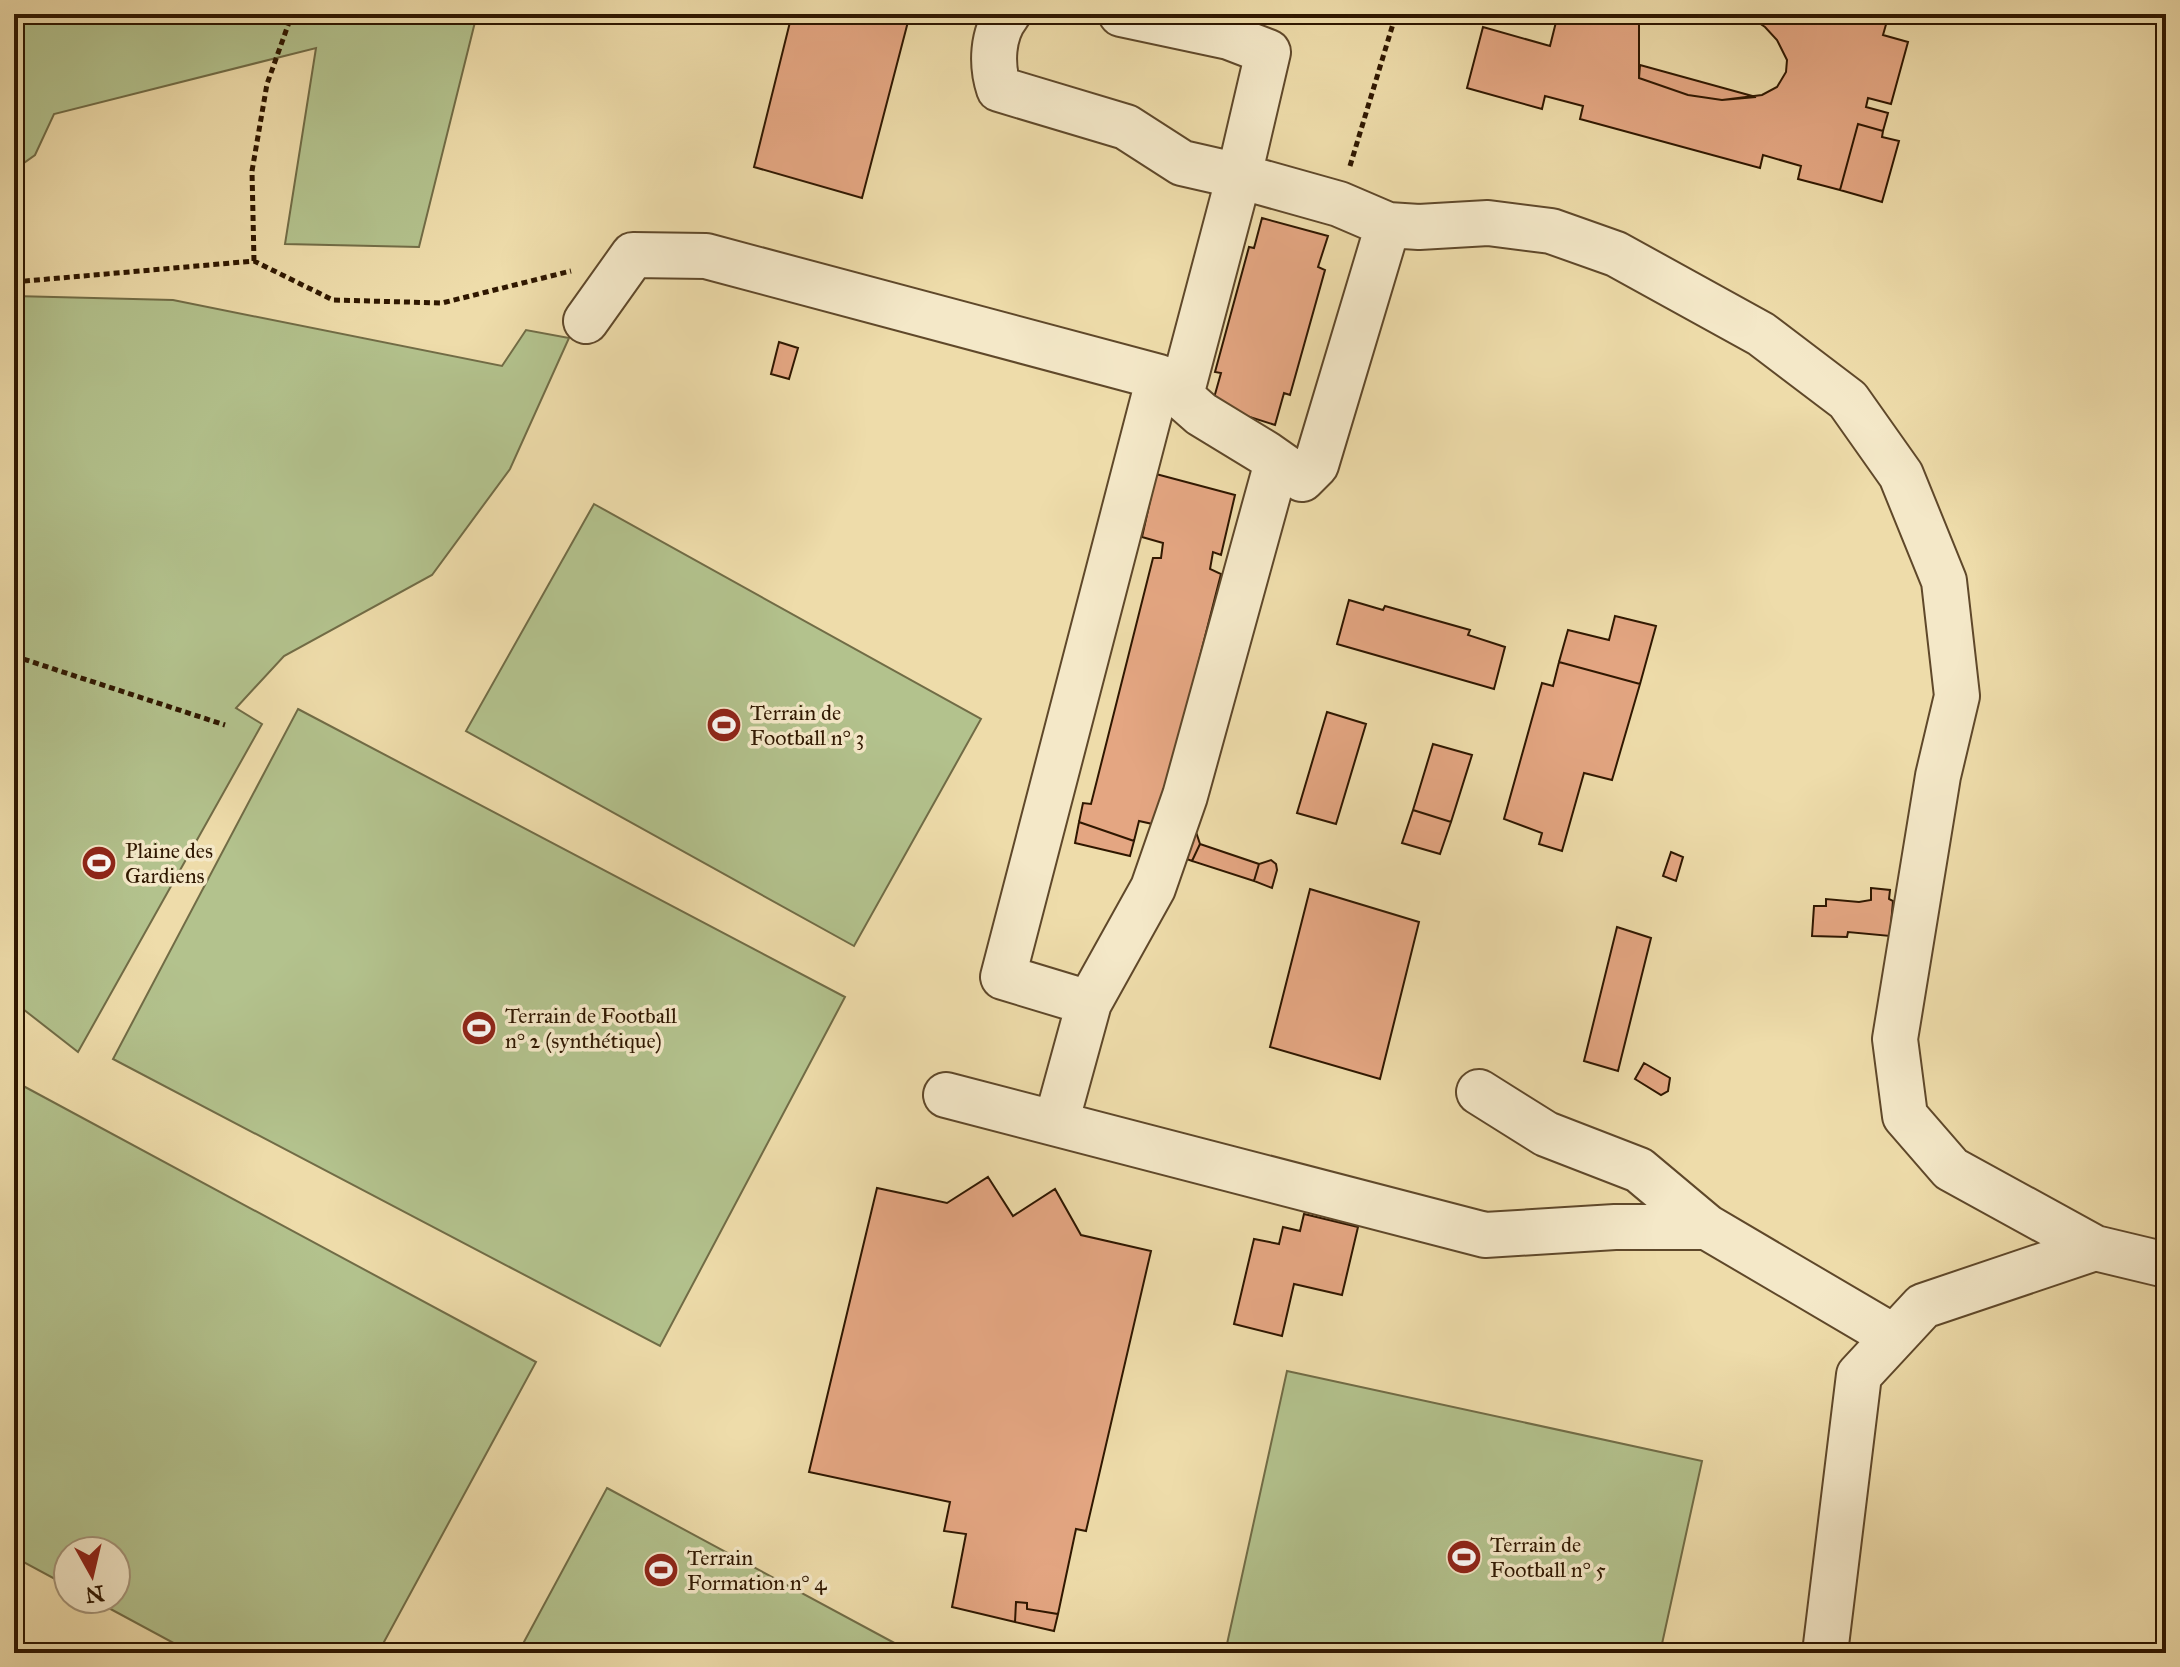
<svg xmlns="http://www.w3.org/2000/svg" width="2180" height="1667" font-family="'IM FELL Great Primer',serif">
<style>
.green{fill:#b3c28d;stroke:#716c46;stroke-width:2}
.building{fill:#e4a682;stroke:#2f1700;stroke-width:2}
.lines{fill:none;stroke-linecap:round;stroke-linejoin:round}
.minor-casing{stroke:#5f482a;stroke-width:48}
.path{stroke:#2f1700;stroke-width:5;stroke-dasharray:6 4;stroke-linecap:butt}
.minor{stroke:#f4e8c8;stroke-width:44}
.labels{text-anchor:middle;stroke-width:7;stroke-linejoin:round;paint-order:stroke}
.poi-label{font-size:22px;fill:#2f1700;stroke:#f4e8c8;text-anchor:start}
</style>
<rect width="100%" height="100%" fill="#eedcaa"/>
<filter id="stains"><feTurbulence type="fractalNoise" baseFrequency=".0025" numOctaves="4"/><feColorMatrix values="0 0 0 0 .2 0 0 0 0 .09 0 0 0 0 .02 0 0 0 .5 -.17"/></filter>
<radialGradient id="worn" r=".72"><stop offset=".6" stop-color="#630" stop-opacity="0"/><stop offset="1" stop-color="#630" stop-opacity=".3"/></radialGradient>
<path class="green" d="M14,14H477L419,247L285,244L316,48L54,114L35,155L14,170Z
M14,296L173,300L502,366L526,330L569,338L510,469L432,575L284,656L236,708L262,724L78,1052L14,1002Z
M594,504L981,719L854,946L466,731Z
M298,709L845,997L660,1346L113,1059Z
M14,1081L536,1362L378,1653H192L92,1599H116V1551H68V1586L14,1557Z
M1287,1371L1702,1461L1660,1653H1225Z
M607,1488L913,1653H518Z"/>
<path class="building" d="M792,14H910L862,198L754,167Z
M1558,14H1639V78L1688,95L1722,100L1762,95L1777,87L1786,72L1787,60L1777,40L1765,27L1746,14H1889L1883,35L1908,42L1891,104L1868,98L1866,107L1888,113L1883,131L1858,124L1840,190L1798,179L1801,166L1763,155L1760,168L1580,119L1583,106L1545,96L1542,109L1467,88L1483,27L1550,46Z
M1640,65L1756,97L1722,100L1688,95L1639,78Z
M1858,124L1883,131L1882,137L1899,141L1882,202L1840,190Z
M1262,218L1328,236L1318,267L1325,270L1290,395L1284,393L1275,425L1212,405L1221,373L1215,372L1249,247L1254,248Z
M779,342L798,348L789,379L771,374Z
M1156,474L1235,495L1221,555L1213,552L1210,569L1221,574L1157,825L1139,821L1134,841L1079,822L1083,803L1091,804L1153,558H1161L1163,543L1142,537Z
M1349,600L1383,610L1385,606L1470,630L1468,635L1505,647L1494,689L1337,644Z
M1615,616L1656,626L1640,684L1559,662L1568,630L1609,640Z
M1559,662L1640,684L1612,780L1584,773L1562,851L1539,844L1542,833L1504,819L1542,683L1553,686Z
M1327,712L1366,724L1336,824L1297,813Z
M1433,744L1472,755L1451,822L1413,810Z
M1413,810L1451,822L1440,854L1402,843Z
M1079,822L1134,841L1130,856L1075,843Z
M1191,831L1196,832L1200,844L1192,861L1176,855Z
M1200,844L1259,864L1254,881L1192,861Z
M1671,852L1683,857L1676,881L1663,876Z
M1271,860L1276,864L1277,870L1272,888L1254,881L1259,864Z
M1871,888L1890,890L1889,899L1893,901L1890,936L1848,932L1847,937L1812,936L1814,906H1826V899L1859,902L1871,900Z
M1310,889L1419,922L1380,1079L1270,1047Z
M1617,927L1651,938L1618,1071L1584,1061Z
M1644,1063L1670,1078L1668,1091L1661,1095L1635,1079Z
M988,1177L1013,1216L1055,1189L1081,1235L1151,1251L1086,1531L1076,1529L1058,1614L1027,1609V1603L1016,1602L1015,1622L952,1607L966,1534L944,1531L950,1502L809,1472L877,1188L947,1203Z
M1304,1214L1358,1227L1342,1295L1294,1284L1282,1336L1234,1324L1254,1239L1279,1244L1283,1227L1300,1231Z
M1016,1602L1027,1603V1609L1058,1614L1054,1631L1015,1622Z"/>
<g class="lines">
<defs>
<path id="minor" d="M1008,14C992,34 991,65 999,89L1126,127L1182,163L1239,176L1339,204L1388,225L1419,227L1488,223L1551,231L1616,254L1761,334L1848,400L1901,475L1944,581L1957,696L1938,776L1895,1039L1905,1116L1951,1169L2095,1248L2166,1265
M1121,14L1229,37L1268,52L1239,176L1181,395
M586,321L633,255L706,256L1159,377L1201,414L1265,453L1302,479L1316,465L1388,225
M1089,1003L1003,977L1159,377
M1479,1092L1546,1134L1639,1170L1707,1227
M946,1095L1485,1235L1615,1227H1707L1894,1337
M1056,1123L1089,1003L1153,888L1185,796L1277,462
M1825,1653L1859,1375L1923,1306L2095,1248"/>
</defs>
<use href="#minor" class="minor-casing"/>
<path class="path" d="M1350,166L1396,14
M254,261L252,171L267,84L292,14
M14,282L254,261L333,300L442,303L571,271
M14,656L225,725"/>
<use href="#minor" class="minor"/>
</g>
<defs>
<symbol id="stadium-disc" viewBox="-11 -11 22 22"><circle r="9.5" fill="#8f2418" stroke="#f4e8c8"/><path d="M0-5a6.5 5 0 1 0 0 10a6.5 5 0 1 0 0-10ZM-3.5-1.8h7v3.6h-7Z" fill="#fff"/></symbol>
</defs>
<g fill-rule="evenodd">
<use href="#stadium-disc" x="704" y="705" width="40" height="40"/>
<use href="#stadium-disc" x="79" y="843" width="40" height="40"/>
<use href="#stadium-disc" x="459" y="1008" width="40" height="40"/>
<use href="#stadium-disc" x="1444" y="1537" width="40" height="40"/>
<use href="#stadium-disc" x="641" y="1550" width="40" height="40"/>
</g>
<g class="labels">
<g class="poi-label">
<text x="750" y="720">Terrain de<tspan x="750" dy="25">Football n° 3</tspan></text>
<text x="125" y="858">Plaine des<tspan x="125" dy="25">Gardiens</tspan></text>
<text x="505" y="1023">Terrain de Football<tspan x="505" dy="25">n° 2 (synthétique)</tspan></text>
<text x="1490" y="1552">Terrain de<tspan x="1490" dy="25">Football n° 5</tspan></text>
<text x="687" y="1565">Terrain<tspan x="687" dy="25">Formation n° 4</tspan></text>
</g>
</g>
<rect width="2180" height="1667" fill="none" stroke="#eedcaa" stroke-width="48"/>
<rect x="16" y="16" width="2148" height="1635" fill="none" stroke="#2f1700" stroke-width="4"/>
<rect x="24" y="24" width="2132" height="1619" fill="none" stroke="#2f1700" stroke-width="2"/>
<g transform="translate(92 1575) rotate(172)"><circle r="38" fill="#f4e8c8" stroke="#a59478" stroke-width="2"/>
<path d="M0-6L14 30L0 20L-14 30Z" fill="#8f2418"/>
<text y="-12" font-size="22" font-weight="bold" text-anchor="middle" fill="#2f1700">N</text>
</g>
<rect width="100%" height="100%" filter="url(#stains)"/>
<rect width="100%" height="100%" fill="url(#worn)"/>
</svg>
